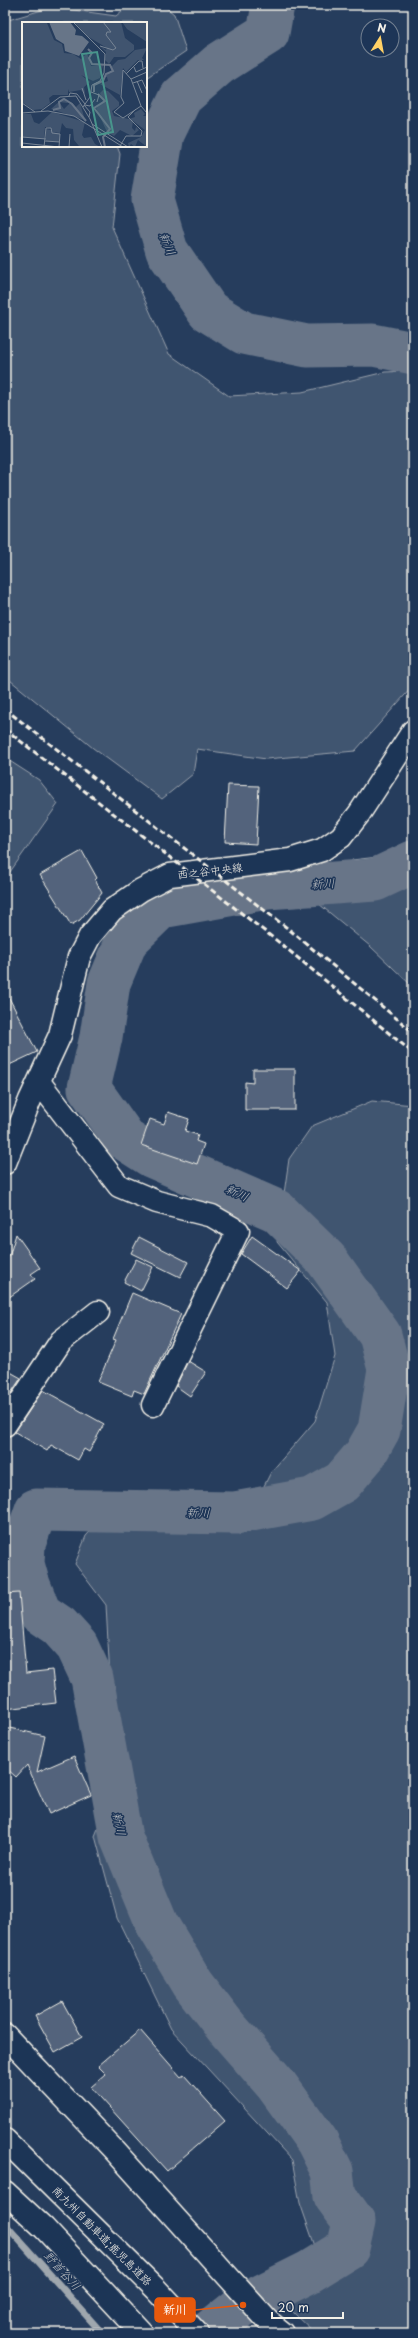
<svg xmlns="http://www.w3.org/2000/svg" width="418" height="2338" font-family="'Playpen Sans','Klee One',sans-serif">
<style>
.green{fill:#40546f;stroke:#9aa2ac}
.lines{fill:none;stroke-linecap:round;stroke-linejoin:round}
.stream{stroke:#9fa7ae;stroke-width:7}
.river{stroke:#677588;stroke-width:43}
.building{fill:#52647b;stroke:#f4f1e8}
.street-casing{stroke:#f4f1e8;stroke-width:25}
.secondary-casing{stroke:#f4f1e8;stroke-width:25}
.highway-casing{stroke:#f4f1e8;stroke-width:25}
.street{stroke:#1d3557;stroke-width:22}
.secondary{stroke:#1d3557;stroke-width:22}
.highway{stroke:#1d3557;stroke-width:22}
.rail{stroke:#f4f1e8;stroke-width:3;stroke-dasharray:6 3;stroke-linecap:butt}
.labels{text-anchor:middle;stroke-width:3;stroke-linejoin:round;paint-order:stroke}
.street-label{font-size:11px;fill:#f4f1e8;stroke:#1d3557}
.water-label{font-size:12px;font-style:italic;fill:#bcbfc2;stroke:#1d3557}
.inset-river{fill:none;stroke:#677588;stroke-width:2}
.inset-road{fill:none;stroke:#788595;stroke-width:1}
.view{fill:#48958c;fill-opacity:0.15;stroke:#48958c;stroke-width:2}
.inset-edge{fill:none;stroke:#f4f1e8;stroke-width:2}
.leader{fill:none;stroke:#e8590c;stroke-width:1.5}
.callout-dot{fill:#e8590c;stroke:#1d3557;stroke-width:1.5}
.callout{fill:#e8590c;stroke:#e8590c;stroke-width:1.5}
.callout-label{font-size:12px;text-anchor:middle;font-weight:bold;fill:#fff}
</style>
<rect width="100%" height="100%" fill="#263d5d"/>
<filter id="ink" filterUnits="userSpaceOnUse"><feTurbulence type="fractalNoise" baseFrequency=".025" numOctaves="2"/><feDisplacementMap in="SourceGraphic" scale="8" xChannelSelector="R" yChannelSelector="G"/><feConvolveMatrix kernelMatrix="1 2 1 2 8 2 1 2 1" color-interpolation-filters="sRGB"/></filter>
<g filter="url(#ink)">
<path class="green" d="M129,5H163L174,14L186,51L146,78V23H23V146H117L120,154L112,227L169,354L229,396L302,392L385,372L413,371V686L355,751L266,759L197,749L193,774L162,799L93,748L5,676V21L52,7L116,16Z
M5,758L39,780L58,804L5,879Z
M386,856L413,881V987L370,946L319,904L352,860Z
M372,1101L413,1105V2333H315L275,2295L325,2275L300,2203L292,2160L171,2029L117,1918L95,1836L125,1760L110,1679L106,1605L75,1564L86,1536L110,1510L240,1534L271,1472L315,1421L335,1356L327,1302L277,1242L289,1159L312,1126Z"/>
<g class="lines">
<path class="stream" d="M5,2224L102,2333"/>
<path class="river" d="M273,5L268,33L219,64L181,97L163,134L152,200L167,251L208,311L244,333L307,346L373,345L413,353
M208,2333L243,2305L309,2272L348,2248L354,2222L335,2196L332,2171L317,2141L275,2083L226,2027L193,1984L157,1924L121,1837L92,1678L77,1646L59,1626L40,1613L28,1582L23,1564L24,1544L36,1510L235,1513L312,1499L342,1482L365,1455L379,1430L389,1369L380,1335L326,1259L277,1211L151,1156L126,1140L89,1088L101,1037L109,983L127,940L161,907L267,888L375,880L413,862"/>
</g>
<path class="building" d="M228,785L259,786L256,844L225,842Z
M82,851L97,878L95,880L102,893L80,920L71,925L40,875Z
M5,990L37,1052L5,1067Z
M253,1069H295V1110H245V1082L253,1083Z
M168,1112L189,1119L185,1131L198,1135L196,1141L204,1144L197,1164L141,1145L150,1119L164,1124Z
M16,1234L40,1268L31,1274L35,1279L5,1300V1260L9,1257Z
M252,1236L301,1271L287,1288L241,1254Z
M139,1237L188,1262L180,1277L131,1253Z
M136,1259L153,1267L141,1291L124,1282Z
M132,1293L181,1314L144,1394L134,1390L132,1396L98,1382L116,1340L113,1339Z
M188,1361L206,1372L190,1396L176,1386Z
M5,1369L21,1378L5,1402Z
M43,1390L104,1424L89,1452L84,1449L78,1460L51,1445L47,1451L15,1432Z
M19,1593L26,1673L52,1670L56,1703L5,1709V1594Z
M5,1727L45,1736L37,1772L74,1756L91,1795L49,1814L27,1765L16,1777L5,1767Z
M62,2001L82,2037L55,2052L35,2016Z
M140,2030L181,2077L184,2075L225,2121L167,2171L91,2087L106,2074L98,2066Z"/>
<g class="lines">
<defs>
<path id="street" d="M39,1082L119,1186L157,1202L212,1216L238,1231L153,1405
M5,1425L61,1341L98,1312
M5,2035L114,2150L268,2321L283,2333
M5,2192L44,2228L142,2333"/>
<path id="secondary" d="M5,1163L30,1100L60,1035L79,957L90,936L112,910L141,890L170,875L290,860L322,850L341,837L359,814L413,731"/>
<path id="highway" d="M5,2140L156,2289L197,2333"/>
</defs>
<use href="#street" class="street-casing"/>
<use href="#secondary" class="secondary-casing"/>
<use href="#highway" class="highway-casing"/>
<use href="#street" class="street"/>
<use href="#secondary" class="secondary"/>
<use href="#highway" class="highway"/>
<path class="rail" d="M5,709L291,931L413,1032
M5,729L281,944L413,1053"/>
</g>
</g>
<g class="labels">
<g class="street-label">
<text transform="translate(210 871) rotate(-7)" y="4">西之谷中央線</text>
<text transform="translate(102 2236) rotate(45)" y="4">南九州自動車道;鹿児島道路</text>
</g>
<g class="water-label">
<text transform="translate(167 244) rotate(67)" y="4">新川</text>
<text transform="translate(323 884) rotate(-4)" y="4">新川</text>
<text transform="translate(237 1193) rotate(24)" y="4">新川</text>
<text transform="translate(198 1513) rotate(1)" y="4">新川</text>
<text transform="translate(119 1824) rotate(78)" y="4">新川</text>
<text transform="translate(62 2271) rotate(48)" y="4">野首谷川</text>
</g>
</g>
<g transform="translate(22 22)">
<rect width="125" height="125" fill="#263d5d"/>
<path d="M0,0L25,1L32,18L40,22L42,31L51,32L59,37L65,31L69,44L81,43L78,56L71,59L59,53L68,60L62,65L63,72L59,68L47,70L46,67V73H31L27,76L28,81L20,87L11,88L0,80ZM52,0H99L103,16L112,23V28L103,35H92L87,42L83,38L84,30L78,24L84,28L85,26L65,14ZM100,0H125V20L105,7ZM125,26L120,36L122,38H116L104,50L101,46L98,73L78,62L86,59L85,55H81L90,49L89,45L96,38L103,37L113,28ZM81,68L86,69L97,80V84L90,89L92,94L107,97L113,95L112,91L119,87L123,92L121,94H125V125L116,118L113,125L109,122L107,125L106,121L119,115L123,108L111,99L110,106L113,109L114,105L117,108L110,114L98,108L92,114L85,110L74,86L81,79L78,71ZM41,76L46,81L37,80L42,87L49,80L54,85L58,81L63,98L29,87ZM30,90L63,100L60,113L62,116L69,115L73,122L78,125L57,124L52,118L51,107L44,106L40,101L38,111L30,110L38,112L37,120L24,119V107L29,108V106L23,105L22,117L0,115V92H9L12,100L17,102Z" fill="#40546f"/>
<path d="M27,0H48L54,8L53,13L60,14L67,20L57,34L43,29L42,22L34,17Z" fill="#677588"/>
<path class="inset-river" d="M66,27L70,31L67,36L70,42L88,43L91,49L84,52L81,59L72,63V70M76,72L83,79L72,86L88,107L81,115L83,125M31,88L38,86L37,80L42,77L50,82L64,99"/>
<path class="inset-road" d="M51,0L83,32L82,51L78,59L70,63L68,75L61,85M78,24L91,28L94,26L84,13L85,10H89L81,0M112,45L114,50L125,45M104,52L117,39H120L121,46M109,57L125,50M115,59L120,71M111,61L120,58L125,69M60,66L64,78M69,70L77,73L75,80M47,74L48,71L55,72L63,82M0,81L13,90M62,83L68,90L67,95M63,83L68,84L73,77M119,84L101,96L92,90L102,81L99,75L101,48L109,57L119,84L125,91M19,89L38,75L54,74L68,97L80,125M0,91L26,89L52,94L101,125M70,102L106,125M0,115L24,117M23,119L38,120M0,121L37,125M98,124L104,114H119L120,109L106,95L114,87M22,125L24,106H29L30,111L38,112L37,125M47,125L48,112"/>
<path class="view" d="M75,30L91,110L76,113L60,32Z"/>
<rect width="125" height="125" class="inset-edge"/>
</g>
<path class="leader" d="M243 2305L195 2310"/>
<circle class="callout-dot" cx="243" cy="2305" r="4"/>
<rect class="callout" x="155" y="2298" width="40" height="24" rx="4"/>
<g class="callout-label">
<text x="175" y="2314">新川</text>
</g>
<rect width="418" height="2338" fill="none" stroke="#1d3557" stroke-width="20"/>
<rect x="10" y="10" width="398" height="2318" fill="none" stroke="#f4f1e8" stroke-width="1.5" filter="url(#ink)"/>
<g transform="translate(380 38) rotate(11)"><circle r="19" fill="#1d3557" stroke="#738091"/>
<path d="M0-3L7 15L0 10L-7 15Z" fill="#ffd166"/>
<text y="-6" font-size="11" font-weight="bold" text-anchor="middle" fill="#f4f1e8">N</text>
</g>
<path d="M272 2312v6h71v-6" fill="none" stroke="#f4f1e8" stroke-width="2"/>
<text x="278" y="2312" font-size="12" fill="#f4f1e8" stroke="#1d3557" stroke-width="3" paint-order="stroke">20 m</text>
</svg>
